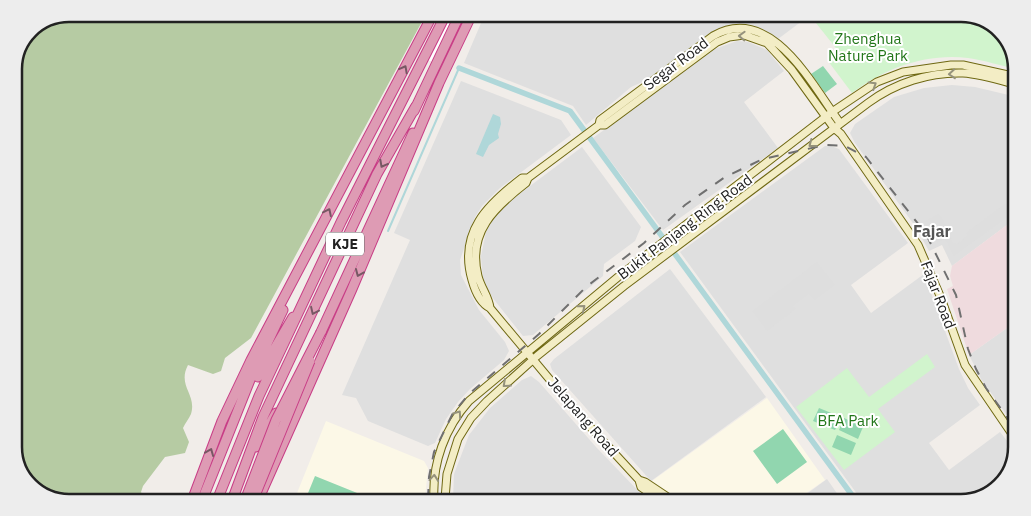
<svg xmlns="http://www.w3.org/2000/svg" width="1031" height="516" font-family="'IBM Plex Sans',sans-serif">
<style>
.residential{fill:#dfdfdf}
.commercial{fill:#efdbde}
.education{fill:#fcf8e7}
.forest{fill:#b6cba3}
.park{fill:#d1f4cd}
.pitch{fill:#91d6af}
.parking{fill:#dedede}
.water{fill:#afd7d9}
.pier{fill:#fff}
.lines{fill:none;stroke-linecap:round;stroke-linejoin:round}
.stream{stroke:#afd7d9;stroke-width:2}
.canal{stroke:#afd7d9;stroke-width:5.5}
.secondary-casing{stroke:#6f6812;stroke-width:9}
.highway-casing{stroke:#c83d86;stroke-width:11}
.secondary{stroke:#f3edc5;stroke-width:7}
.highway{stroke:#de9bb4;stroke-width:9}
.rail{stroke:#707070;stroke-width:2;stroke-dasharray:10 10;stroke-linecap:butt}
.highway-bridge-casing{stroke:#c83d86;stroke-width:11;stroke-linecap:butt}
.highway-bridge{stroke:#de9bb4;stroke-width:9}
.oneway{stroke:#95927c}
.oneway2{stroke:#775864}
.labels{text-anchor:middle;stroke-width:4;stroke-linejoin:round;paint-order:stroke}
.shield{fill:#fff;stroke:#646464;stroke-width:1}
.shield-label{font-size:14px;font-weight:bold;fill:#222}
.park-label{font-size:15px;fill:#227619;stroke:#fff}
.street-label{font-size:15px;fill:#222;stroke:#fff}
.neighbourhood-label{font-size:16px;font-weight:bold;fill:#555;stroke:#fff}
.rim{fill:none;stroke:#222;stroke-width:2.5}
</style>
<rect width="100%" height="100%" fill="#f1ede9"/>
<path class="residential" d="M484,16L806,18L778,39L763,29L747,24H734L719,29L647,80L631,87L586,125L573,106L464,63Z
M737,41L748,42L767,50L784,71L744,102L778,148L663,230L593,138L715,49Z
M461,81L561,120L571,135L500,188L482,206L475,217L460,260L461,275L479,310L505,342L509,351L504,360L470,389L458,402L446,419L435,443L428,446L368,421L356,398L342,395L410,240L394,233Z
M952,85L975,87L1017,97L1015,219L952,266L942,245L929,251L915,226L855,143L850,133L855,124L894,97L924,88Z
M825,146H831L839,149L908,243L851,285L871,313L924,274L959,369L968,388L980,405L929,443L949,470L1000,432L1012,447V471L992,493L962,502H863L680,252Z
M582,147L641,227L635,241L604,264L603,276L533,335L523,336L492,297L483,279L481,256L486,232L491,221L506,204Z
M670,269L766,397L651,481L552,370L550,364L554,359Z
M1014,323L1012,422L981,379L969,355Z
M531,376L539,382L596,447L647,500L453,499L454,474L469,435L490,408L522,380Z
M827,479L843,502L797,501Z"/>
<path class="commercial" d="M1015,219L1014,323L969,355L947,289L953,286L950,276L952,266Z"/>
<path class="education" d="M767,398L825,480L795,501H680L652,481Z
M326,421L424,461L428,468L425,499L295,498Z"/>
<path class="forest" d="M70,14L425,16L251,338L225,358L221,371L213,374L188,365C177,386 197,394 191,414C189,419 185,423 183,428L189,442L185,453L165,457L143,486L141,492L144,497H45L23,478L14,450V66L30,30Z"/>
<path class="park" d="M812,18L986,19L1008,38L1017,69C1001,66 984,60 968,58C926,53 885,68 852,93L828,61L839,52Z
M927,354L935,367L878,409L895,432L844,470L796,407L847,368L869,397Z"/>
<path class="pitch" d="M823,66L837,84L825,93L811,74Z
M819,408L841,417L835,430L813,421Z
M844,418L863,427L858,439L839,430Z
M783,429L807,462L777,484L753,451Z
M837,435L856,443L851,455L832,447Z
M315,476L372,499L306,498Z"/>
<path class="parking" d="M1006,203L1013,213L954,256L945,239L937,243L924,222L937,214L940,215L948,228L952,242L957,244L966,237L967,232Z
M817,262L835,285L815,300L809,294L793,306L796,309L767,331L752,311Z"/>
<path class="water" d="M493,114L500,117L501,124L498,134L499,138L489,145L483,157L476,154Z"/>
<path class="pier" d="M440,16H469L446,68L419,56Z"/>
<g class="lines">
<path class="stream" d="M388,231L459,68"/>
<path class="canal" d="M459,68L570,111L857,502"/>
<defs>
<path id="secondary" d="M599,125L600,120L713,36C771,3 812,85 840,123
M528,178H522C488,204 458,232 472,280C475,291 480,303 490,308L581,417L639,480L641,487L660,500
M490,308C489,297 481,288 478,276C467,232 495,207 526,183L528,178L599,125H605L717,42L729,37L744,35L767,43L792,70L834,128L841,134L918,245L941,298L965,365L1012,434
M639,480L645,482L672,500
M434,499C432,463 445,428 469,401L618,277L832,112L877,82L903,72L951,65H963L1017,77
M445,499L447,474L458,439L471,418L487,401L537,356L624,286L868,103C895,83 929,72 963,73C981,74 999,80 1017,85"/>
<path id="highway" d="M414,111L459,16
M321,332L413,133
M258,377L293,317
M256,447L276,413
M193,498L222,421L251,360L432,16
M203,498L252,375L283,310
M218,498L259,396L341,222L445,16
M233,498L263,417L377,174L416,106
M259,498L352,289L439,83L471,16"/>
</defs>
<use href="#secondary" class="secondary-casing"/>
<use href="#highway" class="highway-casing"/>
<use href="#secondary" class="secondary"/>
<use href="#highway" class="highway"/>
<path class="rail" d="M428,499L429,477L434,452L453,413L470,393L539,334L586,287L644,243L685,205L725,177L763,159L825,145L845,146L866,157L926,234L956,295L968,349L976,369L986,388L1012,424"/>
<defs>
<path id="highway-bridge" d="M246,498L276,420L321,332
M254,498L310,361"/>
</defs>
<use href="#highway-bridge" class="highway-bridge-casing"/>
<use href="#highway-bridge" class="highway-bridge"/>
</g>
<defs><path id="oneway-chevron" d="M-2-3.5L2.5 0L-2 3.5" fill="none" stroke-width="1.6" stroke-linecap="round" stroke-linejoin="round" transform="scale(1.25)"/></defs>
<g class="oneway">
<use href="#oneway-chevron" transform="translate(742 36) rotate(-178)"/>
<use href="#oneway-chevron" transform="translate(952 74) rotate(175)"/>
<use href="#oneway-chevron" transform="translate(873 85) rotate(-32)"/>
<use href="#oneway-chevron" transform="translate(812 144) rotate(143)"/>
<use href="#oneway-chevron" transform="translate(582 308) rotate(-39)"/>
<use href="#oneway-chevron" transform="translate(506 384) rotate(138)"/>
<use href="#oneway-chevron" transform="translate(458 414) rotate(-55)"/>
<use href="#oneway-chevron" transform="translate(434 478) rotate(-85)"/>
</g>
<g class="oneway2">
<use href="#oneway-chevron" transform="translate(404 69) rotate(-62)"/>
<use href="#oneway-chevron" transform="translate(383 164) rotate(118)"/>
<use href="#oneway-chevron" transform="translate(328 212) rotate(-64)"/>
<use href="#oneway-chevron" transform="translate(359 273) rotate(113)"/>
<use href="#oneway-chevron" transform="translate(314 311) rotate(115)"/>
<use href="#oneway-chevron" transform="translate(210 452) rotate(-68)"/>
</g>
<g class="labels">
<rect class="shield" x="326" y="232.5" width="38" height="23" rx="4"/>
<g class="shield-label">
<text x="345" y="249">KJE</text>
</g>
<g class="park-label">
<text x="868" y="44">Zhenghua<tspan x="868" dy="17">Nature Park</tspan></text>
<text x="848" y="426">BFA Park</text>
</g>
<g class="street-label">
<text transform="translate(676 64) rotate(-37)" y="5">Segar Road</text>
<text transform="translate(685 227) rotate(-37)" y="5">Bukit Panjang Ring Road</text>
<text transform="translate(938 295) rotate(69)" y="5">Fajar Road</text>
<text transform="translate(583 417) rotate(49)" y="5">Jelapang Road</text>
</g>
<g class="neighbourhood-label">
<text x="932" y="237">Fajar</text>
</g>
</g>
<path d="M0 0H1031V516H0ZM69 22H961A47 47 0 0 1 1008 69V447A47 47 0 0 1 961 494H69A47 47 0 0 1 22 447V69A47 47 0 0 1 69 22Z" fill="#ededed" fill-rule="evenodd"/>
<path class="rim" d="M69 22H961A47 47 0 0 1 1008 69V447A47 47 0 0 1 961 494H69A47 47 0 0 1 22 447V69A47 47 0 0 1 69 22Z"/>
</svg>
